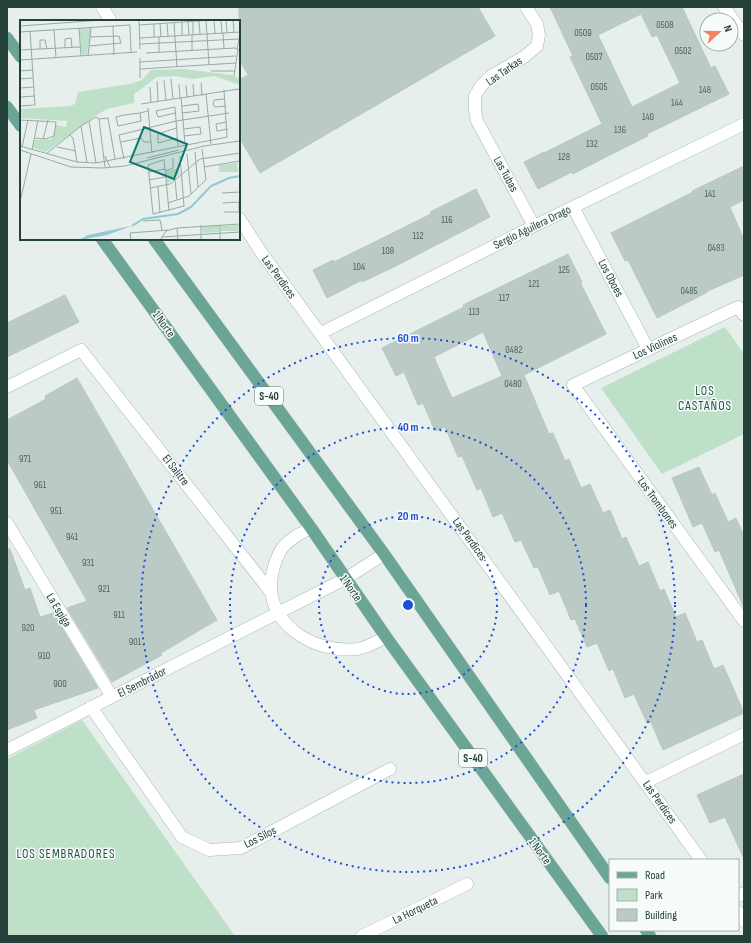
<svg xmlns="http://www.w3.org/2000/svg" width="751" height="943" font-family="'Sofia Sans Condensed',sans-serif">
<style>
.green{fill:#bfe0c8}
.building{fill:#bbcac4;stroke:#b8c9c2;fill-rule:evenodd}
.lines{fill:none;stroke-linecap:round;stroke-linejoin:round}
.street-casing{stroke:#a8b8b2;stroke-width:13}
.primary-casing{stroke:#c2cac8;stroke-width:13}
.street{stroke:#fff;stroke-width:12}
.primary{stroke:#6aa596;stroke-width:12}
.ring{fill:none;stroke:#1d4ed8;stroke-width:2;stroke-dasharray:2 4}
.labels{text-anchor:middle;stroke-width:3;stroke-linejoin:round;paint-order:stroke}
.number-label{font-size:10px;fill:#4a645c}
.shield{fill:#f7fbf9;stroke:#637a73;stroke-width:1}
.shield-label{font-size:11px;font-weight:bold;fill:#24423a}
.street-label{font-size:12px;fill:#24423a;stroke:#f7fbf9}
.neighbourhood-label{font-size:13px;letter-spacing:1px;fill:#1f5548;stroke:#f7fbf9}
.inset-river{fill:none;stroke:#8ec9d4;stroke-width:2}
.inset-road{fill:none;stroke:#98aaa4;stroke-width:1}
.view{fill:#0f766e;fill-opacity:0.15;stroke:#0f766e;stroke-width:2}
.inset-edge{fill:none;stroke:#24423a;stroke-width:2}
.centre{fill:#1d4ed8;stroke:#f7fbf9;stroke-width:2}
.ring-label{font-size:12px;text-anchor:middle;font-weight:bold;fill:#1d4ed8;stroke:#f7fbf9;stroke-width:3;stroke-linejoin:round;paint-order:stroke}
</style>
<rect width="100%" height="100%" fill="#e6efeb"/>
<path class="green" d="M725,327L744,354V434L662,474L601,388Z
M82,720L235,936H7V759Z"/>
<path class="building" d="M239,7H478L495,36L260,173L239,137V80L248,75L239,59Z
M550,7H682L711,68L715,66L729,94L647,134L648,136L608,156L573,174L572,172L538,189L524,162L544,152V153L602,124L570,57L573,56ZM641,14L652,37L657,35L680,83L632,107L598,35Z
M744,166V200L730,207L744,240V275L706,292V293L657,318L628,260L625,261L611,233L693,192L692,191Z
M476,189L490,217L396,266L362,282V280L327,298L313,270L333,260L334,262L431,214L430,212Z
M568,254L582,282H580L606,334L524,375L549,434L553,433L565,461L569,459L581,488L590,484L603,513L610,510L622,539L626,537L639,566L648,562L660,591L664,589L676,617L685,613L697,642L702,640L714,669L723,665L744,713L663,750L651,722L647,723L634,694L625,698L613,669L609,671L597,643L587,647L575,619L571,620L559,591L550,595L538,567L534,568L521,540L515,542L502,513L493,517L481,488L477,490L462,456L458,457L445,427L435,431L423,403L418,405L404,372L396,376L382,348L464,307L463,305ZM483,332L502,376L452,398L434,357Z
M65,295L79,322L7,357V323Z
M77,378L217,620L161,653L162,655L112,682L67,608L87,601L7,460V420L46,399L45,396Z
M699,467L712,495L715,493L728,522L736,518L744,536V608L719,550L715,552L702,523L693,527L672,478Z
M7,549H10L25,590L30,588L40,617L53,613L98,688L34,710L37,718L7,730Z
M744,774V859L725,817L710,823L697,795Z"/>
<g class="lines">
<defs>
<path id="street" d="M102,7L111,21
M526,7L537,24L539,35L537,46L524,57L491,76L481,86L475,96V110L477,121L534,226
M724,7L744,35
M573,207L648,349
M239,218L261,252L701,860
M744,315L738,307L573,385L744,621
M321,333L534,226L744,124
M7,387L81,350L270,591
M7,523L112,697
M311,528C301,533 291,538 283,547C277,555 274,565 272,575C263,623 314,654 357,649C367,648 377,641 386,637
M91,707L182,837L209,850L241,848L390,769
M7,750L345,579L384,554
M646,782L744,734
M738,896L744,893
M738,912L744,921
M362,936L467,884"/>
<path id="primary" d="M7,38L21,57
M7,107L21,126
M102,239L311,528L386,637L602,936
M154,239L384,554L610,878
M646,930L650,936"/>
</defs>
<use href="#street" class="street-casing"/>
<use href="#primary" class="primary-casing"/>
<use href="#street" class="street"/>
<use href="#primary" class="primary"/>
</g>
<g class="ring">
<circle cx="408" cy="605" r="89"/>
<circle cx="408" cy="605" r="178"/>
<circle cx="408" cy="605" r="267"/>
</g>
<g class="labels">
<g class="number-label">
<text x="665" y="28">0508</text>
<text x="583" y="36">0509</text>
<text x="683" y="54">0502</text>
<text x="594" y="60">0507</text>
<text x="599" y="90">0505</text>
<text x="705" y="93">148</text>
<text x="677" y="106">144</text>
<text x="648" y="120">140</text>
<text x="620" y="133">136</text>
<text x="592" y="147">132</text>
<text x="564" y="160">128</text>
<text x="710" y="197">141</text>
<text x="447" y="223">116</text>
<text x="418" y="239">112</text>
<text x="716" y="251">0483</text>
<text x="388" y="254">108</text>
<text x="359" y="270">104</text>
<text x="564" y="273">125</text>
<text x="534" y="287">121</text>
<text x="689" y="294">0485</text>
<text x="504" y="301">117</text>
<text x="474" y="315">113</text>
<text x="514" y="353">0482</text>
<text x="513" y="387">0480</text>
<text x="25" y="462">971</text>
<text x="40" y="488">961</text>
<text x="56" y="514">951</text>
<text x="72" y="540">941</text>
<text x="88" y="566">931</text>
<text x="104" y="592">921</text>
<text x="119" y="618">911</text>
<text x="28" y="631">920</text>
<text x="135" y="645">901</text>
<text x="44" y="659">910</text>
<text x="60" y="687">900</text>
</g>
<g class="shield">
<rect x="255" y="387" width="28" height="18" rx="3"/>
<rect x="459" y="749" width="28" height="18" rx="3"/>
</g>
<g class="shield-label">
<text x="269" y="400">S-40</text>
<text x="473" y="762">S-40</text>
</g>
<g class="street-label">
<text transform="translate(504 71) rotate(-35)" y="4">Las Tarkas</text>
<text transform="translate(506 174) rotate(61)" y="4">Las Tubas</text>
<text transform="translate(532 227) rotate(-26)" y="4">Sergio Aguilera Drago</text>
<text transform="translate(279 277) rotate(54)" y="4">Las Perdices</text>
<text transform="translate(611 278) rotate(62)" y="4">Los Oboes</text>
<text transform="translate(164 324) rotate(54)" y="4">1 Norte</text>
<text transform="translate(655 346) rotate(-25)" y="4">Los Violines</text>
<text transform="translate(176 470) rotate(52)" y="4">El Salitre</text>
<text transform="translate(658 503) rotate(54)" y="4">Los Trombones</text>
<text transform="translate(470 539) rotate(54)" y="4">Las Perdices</text>
<text transform="translate(351 588) rotate(55)" y="4">1 Norte</text>
<text transform="translate(59 610) rotate(59)" y="4">La Espiga</text>
<text transform="translate(142 682) rotate(-27)" y="4">El Sembrador</text>
<text transform="translate(660 802) rotate(55)" y="4">Las Perdices</text>
<text transform="translate(260 837) rotate(-27)" y="4">Los Silos</text>
<text transform="translate(540 851) rotate(54)" y="4">1 Norte</text>
<text transform="translate(415 910) rotate(-26)" y="4">La Horqueta</text>
</g>
<g class="neighbourhood-label">
<text x="705" y="395">LOS<tspan x="705" dy="15">CASTAÑOS</tspan></text>
<text x="66" y="858">LOS SEMBRADORES</text>
</g>
</g>
<g transform="translate(20 20)">
<rect width="220" height="220" fill="#e6efeb"/>
<path d="M71,8L67,34L62,35L59,9ZM164,49L212,55L220,59V65L194,56L173,59L154,56L137,57L114,74V83L87,89L75,96L26,132L13,128L15,120L32,119L36,105L46,107L47,101L0,98V89L50,86L55,84L58,72L110,64L122,60L131,50ZM217,143L218,152H199V145ZM159,148L160,154L147,164L145,151ZM219,205L218,211H201V206ZM182,206H199V212L183,213Z" fill="#bfe0c8"/>
<path d="M111,206L87,215L59,220L68,215Z" fill="#8ec9d4"/>
<path class="inset-river" d="M112,206L123,199L158,194L171,187L191,166L209,158L220,156"/>
<path class="inset-road" d="M119,0L120,29M194,0L195,13M201,0L202,13M206,0L207,13M213,0L214,12M179,1L180,14M186,1L189,44M162,2V15M168,2L169,15M173,2V15M147,3L148,16M154,3L157,47M134,4V17M140,4L141,17M119,5L192,0M0,6L82,0M93,6L94,35M59,8L61,36M34,10L36,38M0,12L110,5L111,32M203,13L204,29M172,15V30M139,17V32M120,18L220,12M120,24L219,19M69,26L101,23L99,16L70,17M45,28V19L51,18L52,27M20,29V20H25L27,29M217,29L220,15M0,30L60,27M126,33L215,28L220,30M68,36L71,8M120,38V58M0,40L117,32M120,42L216,36M120,49L216,43M0,51L13,50M191,51H215M214,56L218,29M0,59L13,58M151,59L153,79M144,60L146,80M137,61L138,81M181,63L182,76M159,64L160,78M173,64L174,76M166,65L167,77M130,67L131,82M0,68L14,67M186,74L191,124M0,77L15,76M161,78L165,124M205,79L194,80L193,84L195,87L206,86M121,84L219,69M0,86L15,85L10,11M162,86L178,84L179,91L162,93M128,88L132,133M120,93L121,101L98,106L96,97L104,95L120,93L128,91M155,93L138,97L136,91L155,87L158,126M79,99L88,98L95,139M79,99L85,147M0,100L36,102L34,116L25,119L15,118M69,101L76,143M207,102L196,104L197,111L208,109M61,106L67,143M156,108L138,114V123L157,118M164,109L180,107L181,114L164,116M50,115L53,118L57,142M23,119L28,100M101,122L121,118L124,122H130M0,126L57,142L76,143L207,117L204,70M2,127L8,100M37,127L56,131M0,130L51,147L83,148L105,146L184,126L220,121M12,130L18,100M175,132L178,167M26,134L61,106L76,97L79,99M167,134L171,174M85,136L90,147M127,138L159,130M104,139L99,115L156,101L209,93M144,139L149,191M143,140L128,145L133,194L164,186L160,136M184,147L220,141M145,151L153,148V138M129,152L145,149M129,160L145,157M155,160L157,180M138,167L140,193M130,168L150,164L180,139L220,133M202,173L220,172M0,182L11,134M148,183L169,176L186,160L182,129M203,183L219,182M204,192H219V182M123,201L140,200L142,210M200,205V220M157,208L158,220M142,217L220,212M111,220L110,213L148,210M140,220L146,211L157,208L220,204V220M181,220V205"/>
<path class="view" d="M124,107L167,124L154,159L110,142Z"/>
<rect width="220" height="220" class="inset-edge"/>
</g>
<circle cx="408" cy="605" r="6" class="centre"/>
<g class="ring-label">
<text x="408" y="342">60 m</text>
<text x="408" y="431">40 m</text>
<text x="408" y="520">20 m</text>
</g>
<rect width="751" height="943" fill="none" stroke="#24423a" stroke-width="16"/>
<rect x="609" y="859" width="130" height="72" fill="#f7fbf9" stroke="#a3b1ad"/>
<rect x="617" y="872" width="20" height="6" fill="#6aa596" stroke="#a3b1ad"/>
<text x="645" y="879" font-size="12" fill="#24423a">Road</text>
<rect x="617" y="889" width="20" height="12" fill="#bfe0c8" stroke="#a3b1ad"/>
<text x="645" y="899" font-size="12" fill="#24423a">Park</text>
<rect x="617" y="909" width="20" height="12" fill="#bbcac4" stroke="#a3b1ad"/>
<text x="645" y="919" font-size="12" fill="#24423a">Building</text>
<g transform="translate(719 32) rotate(69)"><circle r="19" fill="#f7fbf9" stroke="#a3b1ad"/>
<path d="M0-3L7 15L0 10L-7 15Z" fill="#f4845f"/>
<text y="-6" font-size="11" font-weight="bold" text-anchor="middle" fill="#24423a">N</text>
</g>
</svg>
